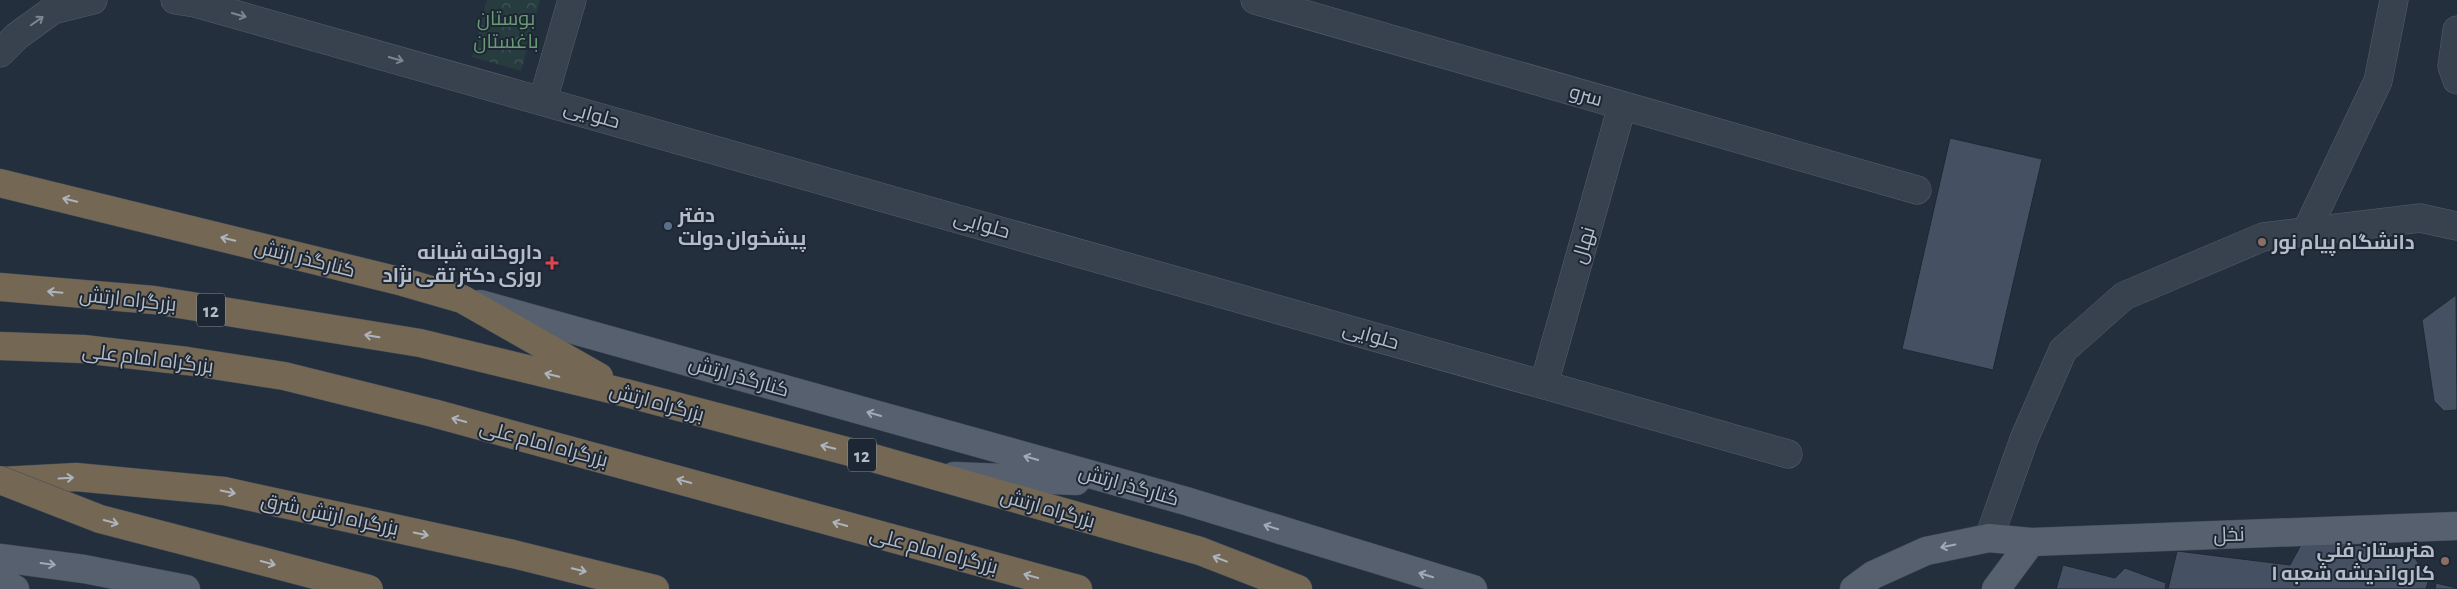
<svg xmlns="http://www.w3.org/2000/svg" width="2457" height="589" font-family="'Alegreya Sans',Cairo,sans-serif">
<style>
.park{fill:url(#park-crowns)}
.building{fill:#455162;stroke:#1f2835}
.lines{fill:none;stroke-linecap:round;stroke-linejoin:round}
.minor-casing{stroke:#565f6c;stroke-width:29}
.major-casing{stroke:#414a57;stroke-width:29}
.highway-casing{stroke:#434c59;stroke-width:29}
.minor{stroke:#38414e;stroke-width:28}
.major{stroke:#56606e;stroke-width:28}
.highway{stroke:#746855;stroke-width:28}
.highway-bridge-casing{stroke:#434c59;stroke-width:29;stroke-linecap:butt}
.highway-bridge{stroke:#746855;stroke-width:28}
.oneway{stroke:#7c8592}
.oneway2{stroke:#aeb4bd}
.oneway3{stroke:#a1aab7}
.service-dot{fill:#5c6f8a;stroke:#1d2633;stroke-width:2}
.education-dot{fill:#8d6e63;stroke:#1d2633;stroke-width:2}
.health-dot{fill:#e0444e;stroke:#1d2633;stroke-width:2}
.labels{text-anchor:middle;stroke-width:4;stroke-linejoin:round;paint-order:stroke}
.shield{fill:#1d2633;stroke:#878f9c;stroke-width:1}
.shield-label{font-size:19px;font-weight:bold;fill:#b4bcc9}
.park-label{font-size:20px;fill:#6b9a76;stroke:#1d2633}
.street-label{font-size:20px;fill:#b4bcc9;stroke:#1d2633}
.poi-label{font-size:20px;font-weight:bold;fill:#b4bcc9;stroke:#1d2633;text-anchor:start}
</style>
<defs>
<pattern id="park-crowns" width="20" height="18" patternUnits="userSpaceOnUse" patternTransform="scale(1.25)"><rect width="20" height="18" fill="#263c3f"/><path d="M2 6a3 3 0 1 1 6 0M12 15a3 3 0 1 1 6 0" fill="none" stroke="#435659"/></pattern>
</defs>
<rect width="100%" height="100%" fill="#242f3e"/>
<path class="park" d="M487,0H540L521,71L472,57Z"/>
<path class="building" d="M1950,138L2042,159L1993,370L1902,349Z
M2456,295L2457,410L2444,411L2434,401L2422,320Z
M2303,541L2411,550L2428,582L2426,589H2168L2177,551L2290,565Z
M2063,565L2115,578L2125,568L2166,583L2165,589H2056Z
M2436,583L2457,588V589H2435Z"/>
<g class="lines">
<defs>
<path id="minor" d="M175,0L195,3L1788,454
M1255,0L1917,190
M2457,30L2452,66L2457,80
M0,53L17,36L53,10L93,0
M543,100L572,0
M2306,232L2378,81L2394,0
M1544,384L1622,106
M1989,538L2024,439L2063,350L2124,296L2263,237L2420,218L2457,226"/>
<path id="major" d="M480,304L1186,501L1473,589
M954,476L1076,481
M0,558L84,569L186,589
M0,581L15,589
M1854,589L1873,575L1926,551L1989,538L2031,542L2457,526
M1996,589L2031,542"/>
<path id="highway" d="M0,183L403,282L462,299L599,377
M0,287L154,300L420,343L626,393L873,458L1200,551L1298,589
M0,346L83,349L187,361L284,376L433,413L1078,589
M0,481L76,477L224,491L513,554L655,589"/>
</defs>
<use href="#minor" class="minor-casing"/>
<use href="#major" class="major-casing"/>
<use href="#highway" class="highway-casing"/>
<use href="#minor" class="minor"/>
<use href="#major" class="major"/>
<use href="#highway" class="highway"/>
<defs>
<path id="highway-bridge" d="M0,480L100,519L369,589"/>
</defs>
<use href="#highway-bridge" class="highway-bridge-casing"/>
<use href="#highway-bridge" class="highway-bridge"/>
</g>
<defs><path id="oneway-shaft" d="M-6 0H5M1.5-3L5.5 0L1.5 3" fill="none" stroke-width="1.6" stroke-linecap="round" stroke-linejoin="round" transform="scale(1.25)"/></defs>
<g class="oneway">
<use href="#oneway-shaft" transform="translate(239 15) rotate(16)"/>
<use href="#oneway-shaft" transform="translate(37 21) rotate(-35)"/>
<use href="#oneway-shaft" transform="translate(396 59) rotate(16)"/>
</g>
<g class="oneway2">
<use href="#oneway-shaft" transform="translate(70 200) rotate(-166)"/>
<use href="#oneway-shaft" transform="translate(228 239) rotate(-166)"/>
<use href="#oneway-shaft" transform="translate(55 292) rotate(-175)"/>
<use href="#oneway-shaft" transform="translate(372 336) rotate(-171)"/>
<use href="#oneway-shaft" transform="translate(552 375) rotate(-167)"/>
<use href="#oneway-shaft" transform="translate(459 420) rotate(-165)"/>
<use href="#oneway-shaft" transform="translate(828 447) rotate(-166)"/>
<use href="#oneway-shaft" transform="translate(66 478) rotate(-3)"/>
<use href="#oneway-shaft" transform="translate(684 481) rotate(-165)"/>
<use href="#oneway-shaft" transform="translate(228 492) rotate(11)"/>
<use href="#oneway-shaft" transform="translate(111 522) rotate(15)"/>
<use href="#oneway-shaft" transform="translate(840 524) rotate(-165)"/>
<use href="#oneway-shaft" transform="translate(421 534) rotate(12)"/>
<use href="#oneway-shaft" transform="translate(1220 559) rotate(-159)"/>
<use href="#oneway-shaft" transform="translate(268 563) rotate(15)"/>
<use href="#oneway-shaft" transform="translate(579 570) rotate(14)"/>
<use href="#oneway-shaft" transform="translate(1031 576) rotate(-165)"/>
</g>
<g class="oneway3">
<use href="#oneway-shaft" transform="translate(874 414) rotate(-164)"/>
<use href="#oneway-shaft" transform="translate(1031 458) rotate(-164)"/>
<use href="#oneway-shaft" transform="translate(1271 527) rotate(-163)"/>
<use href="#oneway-shaft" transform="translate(1948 546) rotate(169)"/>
<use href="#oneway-shaft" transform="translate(48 564) rotate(8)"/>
<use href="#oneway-shaft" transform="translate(1426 575) rotate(-163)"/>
</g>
<circle class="service-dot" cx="668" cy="226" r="5"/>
<g class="education-dot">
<circle cx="2262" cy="242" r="5"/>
<circle cx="2445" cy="561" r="5"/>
</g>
<path class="health-dot" d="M549.5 255.5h5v5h5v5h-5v5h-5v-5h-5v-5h5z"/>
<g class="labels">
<g class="shield">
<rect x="197" y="293.5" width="28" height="33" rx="4"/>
<rect x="848" y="438.5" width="28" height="33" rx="4"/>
</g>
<g class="shield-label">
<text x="211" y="317">12</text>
<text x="862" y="462">12</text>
</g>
<g class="park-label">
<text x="506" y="25">بوستان<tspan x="506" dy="23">باغستان</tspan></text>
</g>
<g class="street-label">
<text transform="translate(1586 95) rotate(16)" y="7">سرو</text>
<text transform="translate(592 114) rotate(16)" y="7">حلوایی</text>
<text transform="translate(982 224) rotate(16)" y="7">حلوایی</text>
<text transform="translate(1583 245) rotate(-74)" y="7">نهال</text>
<text transform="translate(305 258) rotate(14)" y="7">کنارگذر ارتش</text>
<text transform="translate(128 299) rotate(6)" y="7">بزرگراه ارتش</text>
<text transform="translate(1371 335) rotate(16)" y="7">حلوایی</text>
<text transform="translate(148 358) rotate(7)" y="7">بزرگراه امام علی</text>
<text transform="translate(739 376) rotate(16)" y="7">کنارگذر ارتش</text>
<text transform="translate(657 402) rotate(15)" y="7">بزرگراه ارتش</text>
<text transform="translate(544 443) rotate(15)" y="7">بزرگراه امام علی</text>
<text transform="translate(1129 485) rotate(16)" y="7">کنارگذر ارتش</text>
<text transform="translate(1048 508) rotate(16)" y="7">بزرگراه ارتش</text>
<text transform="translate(330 514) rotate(12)" y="7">بزرگراه ارتش شرق</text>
<text transform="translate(2229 534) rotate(-2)" y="7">نخل</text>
<text transform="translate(934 550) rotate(15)" y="7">بزرگراه امام علی</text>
</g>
<g class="poi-label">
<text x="678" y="222">دفتر<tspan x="678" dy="23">پیشخوان دولت</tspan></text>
<text x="2272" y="249">دانشگاه پیام نور</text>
<text x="542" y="259" text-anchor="end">داروخانه شبانه<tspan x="542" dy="23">روزی دکتر تقی نژاد</tspan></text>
<text x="2435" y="557" text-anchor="end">هنرستان فنی<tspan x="2435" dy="23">کارواندیشه شعبه ۱</tspan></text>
</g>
</g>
</svg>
